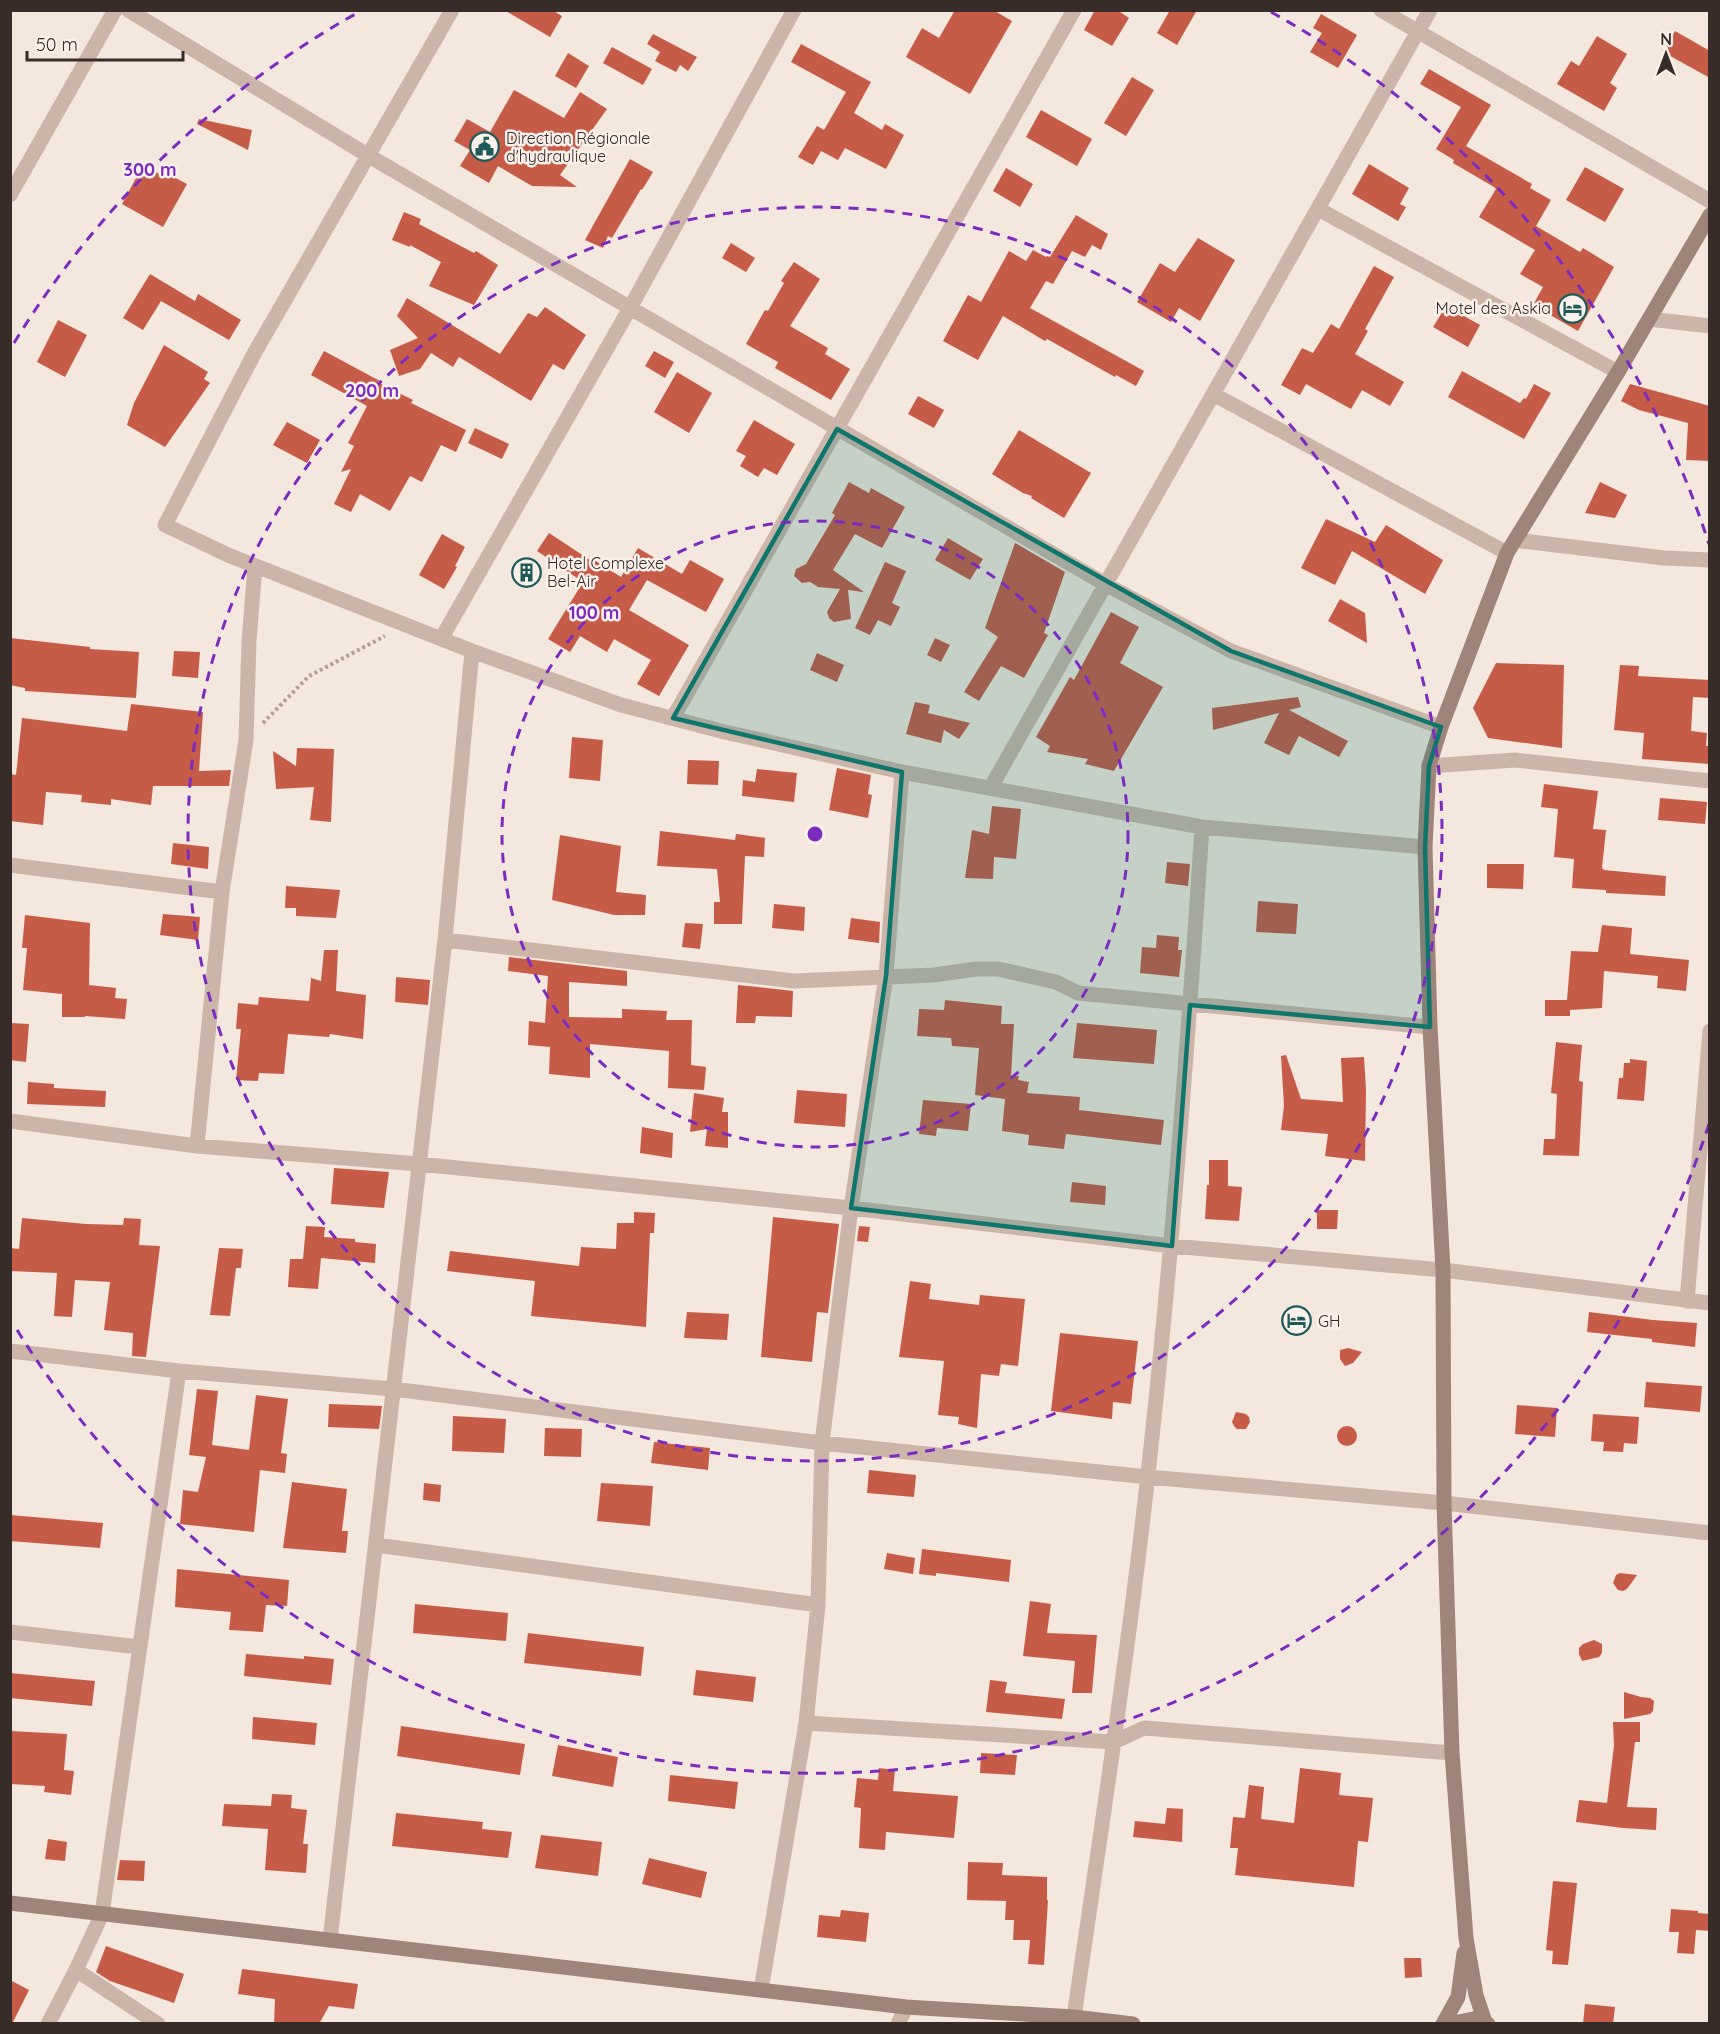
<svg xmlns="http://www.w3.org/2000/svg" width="1720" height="2034" font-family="Quicksand,sans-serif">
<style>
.building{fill:#c65b48}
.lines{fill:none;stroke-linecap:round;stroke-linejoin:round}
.path{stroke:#b79f93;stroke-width:4;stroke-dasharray:3 3;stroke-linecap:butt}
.street{stroke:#cbb5a9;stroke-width:15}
.secondary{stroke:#9f847a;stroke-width:15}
.marked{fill:#0f766e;fill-opacity:0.2;stroke:#0f766e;stroke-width:4.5;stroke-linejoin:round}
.ring{fill:none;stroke:#7b2cbf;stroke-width:3;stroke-dasharray:10 8}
.labels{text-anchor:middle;stroke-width:5;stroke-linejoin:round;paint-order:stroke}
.poi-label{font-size:16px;fill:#382c29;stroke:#faf1ea;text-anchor:start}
.centre{fill:#7b2cbf;stroke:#faf1ea;stroke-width:3}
.ring-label{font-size:18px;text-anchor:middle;font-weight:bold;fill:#7b2cbf;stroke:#faf1ea;stroke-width:5;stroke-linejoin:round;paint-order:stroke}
</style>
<rect width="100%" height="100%" fill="#f3e7de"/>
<path class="building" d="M504,10H552L562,16L550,37Z
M955,10H993L1012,21L970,94L906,57L922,28L939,38Z
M1095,10H1117L1129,18L1112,46L1084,30Z
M1170,10H1197L1177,45L1157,33Z
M1321,14L1357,35L1338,68L1310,52L1322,33L1313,28Z
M1675,31L1710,51V78L1663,52Z
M653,34L697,57L688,71L680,65L676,72L655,61L660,52L647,44Z
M1597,36L1627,54L1610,83L1617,88L1604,111L1557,84L1571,61L1579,66Z
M801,44L871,82L854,113L882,130L885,124L904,135L886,169L845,148L838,160L821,151L813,165L798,157L817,126L824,130L846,92L791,62Z
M612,47L652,69L643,85L603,63Z
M568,53L589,66L576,88L555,76Z
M1429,69L1491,105L1466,146L1532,184L1530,188L1551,200L1536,226L1580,252L1583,248L1614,267L1578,331L1533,305L1543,287L1520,274L1535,250L1479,217L1496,189L1494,187L1453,163L1454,160L1436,149L1461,107L1420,84Z
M1132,77L1154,90L1126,136L1104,123Z
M514,90L564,118L580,92L607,109L560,175L577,187L532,186L498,166L489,183L460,166L470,150L454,141L467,119L490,132Z
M1041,110L1092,139L1077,166L1026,137Z
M199,119L252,130L248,150L197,124Z
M630,159L653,172L642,190L641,189L612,238L608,236L603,248L585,240Z
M1369,164L1409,188L1400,204L1406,207L1398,221L1352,194Z
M143,165L167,178L168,174L187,184L163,227L122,204Z
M1585,167L1624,189L1605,222L1566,200Z
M1006,168L1033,184L1020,207L993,191Z
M404,212L421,219L419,224L474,253L476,251L498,265L474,305L429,286L441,262L410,245V247L392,240Z
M1076,215L1108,234L1101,250L1092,245L1085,257L1072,251L1053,284L1046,281L1030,308L1144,371L1136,386L1116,375L1115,377L1047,339L1045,341L1003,316L978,360L943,341L968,295L981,302L1009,251L1026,261L1033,250L1046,257L1047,256L1050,257Z
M1198,238L1235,260L1200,321L1179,308L1171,322L1137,302L1160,263L1175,272Z
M731,243L755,258L746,272L722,258Z
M794,262L820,279L790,326L828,348L825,354L850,369L831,400L775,368L778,362L746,344L765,310L768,311L784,283L781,281Z
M1374,266L1394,277L1365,329L1368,331L1355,354L1404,382L1390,406L1362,390L1351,409L1306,384L1300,395L1281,385L1302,348L1313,353L1331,324L1339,329Z
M150,274L195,301L198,294L241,320L229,340L161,301L143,330L123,318Z
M407,298L500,354L528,313L537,317L545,307L586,335L564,370L553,364L531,401L459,357L453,367L431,353L420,369L399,376L390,350L418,338L397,316Z
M1446,306L1480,325L1468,347L1433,327Z
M58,320L87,335L65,377L37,362Z
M164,345L208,372L204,379L210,383L165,447L127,425L134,403Z
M324,351L380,381L377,382L413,400L411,403L466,430L456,452L441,445L422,482L410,476L390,511L360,494L351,512L334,504L351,469L341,472L354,446L348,443L367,406L311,375Z
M654,351L674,362L665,378L645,366Z
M1462,371L1520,403L1524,398L1526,399L1534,384L1551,393L1524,439L1448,397Z
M677,372L712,393L689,433L654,412Z
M1630,384L1710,406V461L1686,460L1688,423L1639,410L1621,401Z
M918,396L944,410L934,428L908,414Z
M754,420L795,444L777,475L764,468L758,477L740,466L746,456L736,451Z
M287,422L320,440L307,463L273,445Z
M475,428L509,444L502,459L468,443Z
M1019,430L1091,473L1064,518L1031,498L1032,496L1023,493L992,474Z
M849,482L869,493L871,488L905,507L882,548L855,534L833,570L864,592L848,590L851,619L834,622L829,618L827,612L840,589L818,587L810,582L802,583L794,576L796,569L806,564L835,515L832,513Z
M1600,482L1627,495L1615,518L1585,513Z
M1326,519L1375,542L1386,525L1443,560L1425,594L1352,551L1335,585L1301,568Z
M549,533L590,560L591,558L621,577L638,548L682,574L690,560L724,579L706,612L647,580L629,610L689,645L659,696L637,684L651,660L614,639L607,652L580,636L570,652L548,639L583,582L537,551Z
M442,534L465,547L455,566L457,567L444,589L419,575Z
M948,538L983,559L970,580L935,560Z
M1015,543L1065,572L1044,633L1048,635L1024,678L1001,666L979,701L964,692L998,637L985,628Z
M522,559L539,569L531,585L513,574Z
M885,562L906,571L892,603L900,607L891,626L878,620L870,635L855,628Z
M1340,599L1365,613L1367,643L1328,621Z
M1111,612L1139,627L1120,663L1163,687L1114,771L1085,764L1088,759L1047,752L1050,746L1036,737L1070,677L1074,680Z
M10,638L90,647V649L139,652L136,698L25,691V688L10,685Z
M935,638L950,645L941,662L927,655Z
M174,651L200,652L198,678L172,676Z
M817,653L844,665L837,682L810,670Z
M1496,663L1564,665L1562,748L1488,738L1473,708Z
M1620,665L1639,666L1638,676L1710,680V698L1693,697L1691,731L1707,733L1706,746H1710V764L1642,759L1644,733L1614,730Z
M1298,697L1301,707L1289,710L1348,741L1339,757L1299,736L1289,755L1264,743L1279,713L1213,730L1212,708Z
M915,702L930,705L928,713L970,723L959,739L944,730L941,743L906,734Z
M131,704L203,712L199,771L231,770L229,786H153L151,805L111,799V805L81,802L82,795L46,792L43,825L10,821V774L16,775L22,718L127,731Z
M572,737L603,740L600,781L569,778Z
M297,748L334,749L331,822L310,820L314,787L276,789L273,751L296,766Z
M688,760L719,761L718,785L687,784Z
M837,768L871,775L868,794L872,795L868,818L829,810Z
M757,769L797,773L794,802L742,796L743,780L755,782Z
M1544,784L1598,791L1593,829L1606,830L1602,868L1604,870L1666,876L1665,896L1606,893V890L1572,888L1574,859L1554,857L1558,809L1541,807Z
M1660,798L1707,802L1705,824L1658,820Z
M992,806L1021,809L1016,859L994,857L993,879L965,878L972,830L989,834Z
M660,831L735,840L736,834L765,838L764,857L745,856L742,924H714V902H720L717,869L657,866Z
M560,835L621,846L616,892L646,895L645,915H614L552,900Z
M173,843L209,847L208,869L171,864Z
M1167,862L1190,864L1188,886L1165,883Z
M1487,864H1524L1523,889L1487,888Z
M286,886L340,890L336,918L296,916V908H285Z
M1258,901L1298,904L1296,934L1256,932Z
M774,904L805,907L804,931L772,928Z
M163,914L200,917L198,940L160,935Z
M25,915L90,923L89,985L116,988L115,998L127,999L125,1019L85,1016V1017H62V994L23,990L27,948H22Z
M851,918L880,922L879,943L848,939Z
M685,923L703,924L700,949L682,947Z
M1602,925L1632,928L1630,954L1689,960L1686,991L1657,988L1658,976L1604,971L1602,1008L1570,1010V1016H1545V1000H1567L1571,951L1598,952Z
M1157,935L1179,937L1178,950H1182L1179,977L1140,973L1142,947L1156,948Z
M324,950H338L336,991L366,995L363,1039L330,1034L329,1037L288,1034L284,1074L259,1073L258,1081L236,1080L241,1029H236L238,1003L258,1005L259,997L309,1001L311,978L321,981Z
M509,957L627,971V986L569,982V1017L622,1018V1009L667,1011L666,1020H692L691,1065L706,1067L704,1090L668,1088L669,1051L590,1044V1078L549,1074L550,1047L528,1045L529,1021L545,1023L548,976L508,971Z
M396,977L430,980L428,1005L395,1002Z
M738,985L793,991L792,1017L756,1016L755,1023H736Z
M945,1000L1002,1006L1001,1024H1014L1011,1076H1019L1018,1080L1029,1082L1027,1093L1080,1097L1079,1110L1164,1120L1161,1145L1066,1134L1064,1149L1028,1145L1029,1135L1002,1131L1005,1099L975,1095L979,1048L952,1046L951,1038L917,1036L919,1009L944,1010Z
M10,1023L29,1024L26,1062L10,1060Z
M1077,1023L1157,1030L1154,1064L1073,1058Z
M1556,1042L1582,1045L1579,1081L1583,1082L1579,1156L1543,1155L1544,1139H1555L1557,1094L1551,1093Z
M1286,1055L1301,1099L1343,1102L1341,1058L1364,1057L1366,1089L1365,1161L1325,1156L1328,1134L1281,1130L1284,1106L1281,1056Z
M1630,1059L1647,1061L1644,1101L1617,1099L1619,1078H1623L1624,1063H1630Z
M28,1082L54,1084V1088L106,1091L105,1107L27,1104Z
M797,1090L847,1094L845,1127L794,1123Z
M694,1093L724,1098L722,1112H728V1148L705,1146L707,1129L690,1132Z
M923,1100L971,1104L968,1131L937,1128L936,1136L919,1134Z
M642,1127L673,1133L672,1158L640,1153Z
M1209,1160H1228V1186L1242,1187L1239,1221L1205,1219L1207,1185H1209Z
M334,1168L389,1172L384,1208L331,1204Z
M1072,1182L1106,1186L1105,1205L1070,1202Z
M1317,1210H1338L1337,1229H1317Z
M634,1212L655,1213L654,1233H650L646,1327L531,1316L535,1281L447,1271L450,1251L579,1266L581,1247L616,1249L617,1223H634Z
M773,1217L839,1224L828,1313L817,1312L812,1362L761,1357Z
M22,1218L86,1224L123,1225L124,1218L141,1219L139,1245L160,1246L146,1357L132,1356L133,1333L104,1330L110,1282L75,1280L72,1317L54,1316L57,1273L10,1271V1248L19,1249Z
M306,1226L325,1227L324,1237L355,1239V1242L376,1244L375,1263L321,1258L318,1289L288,1287L290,1259H303Z
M859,1226L870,1227L868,1242L857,1241Z
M219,1248L243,1249L241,1268H236L230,1316L210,1315Z
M910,1281L931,1284L929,1299L979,1305L980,1295L1025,1299L1018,1366L1001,1364L999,1376L981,1374L977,1428L958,1424L959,1417L938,1415L944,1361L899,1357Z
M687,1312L729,1314L727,1340L684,1338Z
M1589,1312L1653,1320L1697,1323L1695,1347L1652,1342V1339L1587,1332Z
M1060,1333L1138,1341L1131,1404L1113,1402L1112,1419L1051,1411Z
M1348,1348L1362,1352L1353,1363L1345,1366L1340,1359V1350Z
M1646,1382L1702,1386L1700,1412L1644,1407Z
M197,1389L218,1391L212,1445L249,1450L256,1395L288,1399L281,1453L287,1454L285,1473L260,1470L254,1532L180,1524L183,1490L198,1492L206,1457L189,1455Z
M329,1404L382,1406L379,1429L328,1427Z
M1517,1405L1557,1408L1555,1437L1515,1434Z
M1236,1412L1246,1414L1249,1417L1250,1422L1246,1429H1237L1234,1426L1232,1422Z
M1593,1414L1639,1417L1637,1444L1624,1443L1623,1452L1603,1451L1604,1442L1591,1441Z
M453,1416L506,1419L504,1453L452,1451Z
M1337 1436a10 10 0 1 1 20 0a10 10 0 1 1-20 0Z
M545,1428L582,1429L581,1457L544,1456Z
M654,1442L710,1448L708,1470L651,1463Z
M869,1470L916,1475L914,1497L867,1493Z
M292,1482L347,1489L342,1531H348L346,1553L283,1548Z
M424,1483L441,1485L440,1502L423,1500Z
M601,1483L653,1486L650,1526L597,1521Z
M10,1515L103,1523L100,1548L10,1541Z
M922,1549L1011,1560L1009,1582L936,1573V1576L919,1574Z
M887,1553L915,1558L913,1574L884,1569Z
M177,1569L289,1580L287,1606L266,1605L263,1632L229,1630L231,1612L175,1607Z
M1620,1573L1637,1575L1627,1589L1623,1591L1618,1590L1613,1583L1616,1575Z
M1030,1601L1051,1604L1047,1633L1097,1635L1092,1693H1072L1075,1661L1023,1656Z
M415,1604L508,1613L506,1641L413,1633Z
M528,1633L644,1647L641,1676L524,1663Z
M1594,1640L1602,1644V1653L1599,1657L1582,1661L1579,1654V1648L1583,1644Z
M246,1654L304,1659V1656L334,1659L331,1685L244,1676Z
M696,1670L756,1677L753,1702L693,1695Z
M10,1673L95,1681L92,1706L10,1698Z
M990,1680L1007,1682L1005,1693L1065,1699L1062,1719L986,1712Z
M1624,1692L1641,1697L1650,1698L1654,1701L1653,1711L1650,1714L1624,1719Z
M253,1717L317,1723L315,1745L252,1739Z
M1613,1722H1640V1742H1635L1627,1807L1657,1808L1656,1830L1623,1828L1576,1822L1579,1800L1607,1803L1614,1746Z
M401,1726L525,1744L520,1775L397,1756Z
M10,1731L67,1734L64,1770L74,1771L71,1795L44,1792L45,1786L10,1784Z
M558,1745L618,1757L613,1787L552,1776Z
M981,1753L1017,1755L1015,1775L980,1773Z
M879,1768L895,1770L893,1791L958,1796L954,1838L886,1832L885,1850L859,1848L861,1808L854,1807L857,1778L878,1780Z
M1300,1768L1341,1773L1339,1795L1373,1798L1368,1842L1358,1841L1354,1887L1235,1875L1238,1848H1230L1233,1817L1245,1818L1249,1785L1264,1787L1261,1819L1294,1823Z
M670,1775L738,1782L735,1809L668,1801Z
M272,1794L292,1795L291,1808L307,1810L303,1844H308L306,1873L265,1870L268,1829L222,1826L224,1804L271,1806Z
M1167,1808L1183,1809L1182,1842L1133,1837L1135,1821L1165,1824Z
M396,1813L483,1822L482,1829L512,1832L508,1858L392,1846Z
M541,1835L602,1842L598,1876L535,1868Z
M48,1839L67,1842L65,1861L45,1859Z
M649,1858L707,1872L701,1898L642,1884Z
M120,1860L145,1861L144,1881L117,1880Z
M968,1862L1003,1863L1002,1875L1047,1877V1900H1048L1044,1965L1028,1964L1030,1940H1013L1014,1920H1005L1006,1901L967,1900Z
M1553,1881L1577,1883L1568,1965L1552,1964L1553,1951L1546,1950Z
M1671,1909L1698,1911V1913L1710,1914V1931L1696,1930L1694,1954L1677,1953L1679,1932H1669Z
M841,1910L869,1913L866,1942L817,1937L819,1915L840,1917Z
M106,1946L184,1974L174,2003L110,1981L96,1972Z
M1404,1958H1421L1422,1977L1405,1978Z
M242,1969L358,1984L354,2009L329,2006L319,2024H274L275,1999L238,1994Z
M10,1980L29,1990L12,2024H10Z
M1585,2004L1615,2007L1613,2024H1583Z"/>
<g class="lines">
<path class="path" d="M263,723L309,676L385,636"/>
<path class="street" d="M128,10L369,156L1105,584L1231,651L1441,727
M452,10L255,352L165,525L228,555L472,651L621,705L725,732L902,772L1202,827L1425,847
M1381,10L1710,201
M10,195L115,10
M1318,209L1618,372
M1649,319L1710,326
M1213,394L1507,553
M1515,540L1664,558L1710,560
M441,639L630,308L794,10
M673,718L1074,10
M1429,766L1515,760L1710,781
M991,787L1430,10
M10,865L222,892
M445,940L794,981L934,975L976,969H998L1056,982L1078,993L1430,1027
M10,1121L197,1146L419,1164L851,1208L1172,1246L1443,1270L1710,1303
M197,1146L222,892L246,740L249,641L255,566
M1687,1301L1710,1031
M10,1351L179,1371L393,1389L822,1443L1148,1477L1444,1503L1710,1533
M376,1545L818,1605
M10,1632L139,1647
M806,1723L1114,1742L1144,1728L1452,1753
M330,1940L445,940L472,651
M76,1970L158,2024
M761,1990L806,1723L818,1605L822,1443L851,1208L886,976L902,772
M48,2024L76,1970L102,1914L179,1371
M898,2024L906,2007
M1071,2024L1074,2017C1100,1836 1128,1656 1148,1474C1172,1259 1188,1043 1202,827"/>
<path class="secondary" d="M10,1903L906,2007L1074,2017L1133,2024
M1485,2022L1476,1995L1466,1938L1452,1753L1444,1503L1443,1270L1430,1027L1425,847L1429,766L1441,727L1507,553L1618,372L1710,215
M1443,2024L1458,1997L1464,1953
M1449,2024L1473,2019L1488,2024"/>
</g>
<path class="marked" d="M837,429L1231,651L1441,727L1429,766L1425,847L1430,1027L1190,1005L1172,1246L851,1208L886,976L902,772L673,718Z"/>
<g class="ring">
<circle cx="815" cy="834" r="313"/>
<circle cx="815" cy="834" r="627"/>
<path d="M1709 1124A940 940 0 0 1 14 1325M14 343A940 940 0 0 1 359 12M1271 12A940 940 0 0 1 1709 544"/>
</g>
<defs>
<symbol id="civic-ring" viewBox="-11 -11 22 22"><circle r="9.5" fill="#faf1ea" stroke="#1e5a58" stroke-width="1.5"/><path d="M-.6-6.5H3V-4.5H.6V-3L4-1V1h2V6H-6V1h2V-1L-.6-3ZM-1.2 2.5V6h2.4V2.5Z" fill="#1e5a58"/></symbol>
<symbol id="hotel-ring" viewBox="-11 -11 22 22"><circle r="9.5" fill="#faf1ea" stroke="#1e5a58" stroke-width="1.5"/><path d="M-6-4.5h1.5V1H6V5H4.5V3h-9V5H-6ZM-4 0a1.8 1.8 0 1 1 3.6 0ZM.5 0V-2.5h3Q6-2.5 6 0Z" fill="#1e5a58"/></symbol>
<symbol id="building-ring" viewBox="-11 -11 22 22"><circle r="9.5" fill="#faf1ea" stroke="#1e5a58" stroke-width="1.5"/><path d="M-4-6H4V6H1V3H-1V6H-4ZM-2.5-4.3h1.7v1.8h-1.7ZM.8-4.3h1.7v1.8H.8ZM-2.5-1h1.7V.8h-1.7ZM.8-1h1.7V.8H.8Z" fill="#1e5a58"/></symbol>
</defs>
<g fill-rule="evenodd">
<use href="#civic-ring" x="468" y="130" width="33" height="33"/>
<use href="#hotel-ring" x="1556" y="292" width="33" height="33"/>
<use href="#building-ring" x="510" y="556" width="33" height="33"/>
<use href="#hotel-ring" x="1280" y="1304" width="33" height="33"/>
</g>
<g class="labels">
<g class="poi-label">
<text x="506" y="144">Direction Régionale<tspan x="506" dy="18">d'hydraulique</tspan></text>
<text x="1551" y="314" text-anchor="end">Motel des Askia</text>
<text x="547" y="569">Hotel Complexe<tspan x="547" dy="18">Bel-Air</tspan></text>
<text x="1318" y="1327">GH</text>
</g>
</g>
<circle cx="815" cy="834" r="9" class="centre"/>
<g class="ring-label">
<text x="150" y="176">300 m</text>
<text x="372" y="397">200 m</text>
<text x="594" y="619">100 m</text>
</g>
<rect width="1720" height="2034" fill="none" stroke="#382c29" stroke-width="24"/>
<g transform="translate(1666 54)" stroke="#faf1ea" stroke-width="4.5" paint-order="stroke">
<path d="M0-4.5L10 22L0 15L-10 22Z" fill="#382c29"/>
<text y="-9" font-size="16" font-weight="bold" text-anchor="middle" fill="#382c29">N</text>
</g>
<path d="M27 51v9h156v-9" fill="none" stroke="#382c29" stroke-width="3"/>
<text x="36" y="51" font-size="18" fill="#382c29" stroke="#faf1ea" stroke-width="4.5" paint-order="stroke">50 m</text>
</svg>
